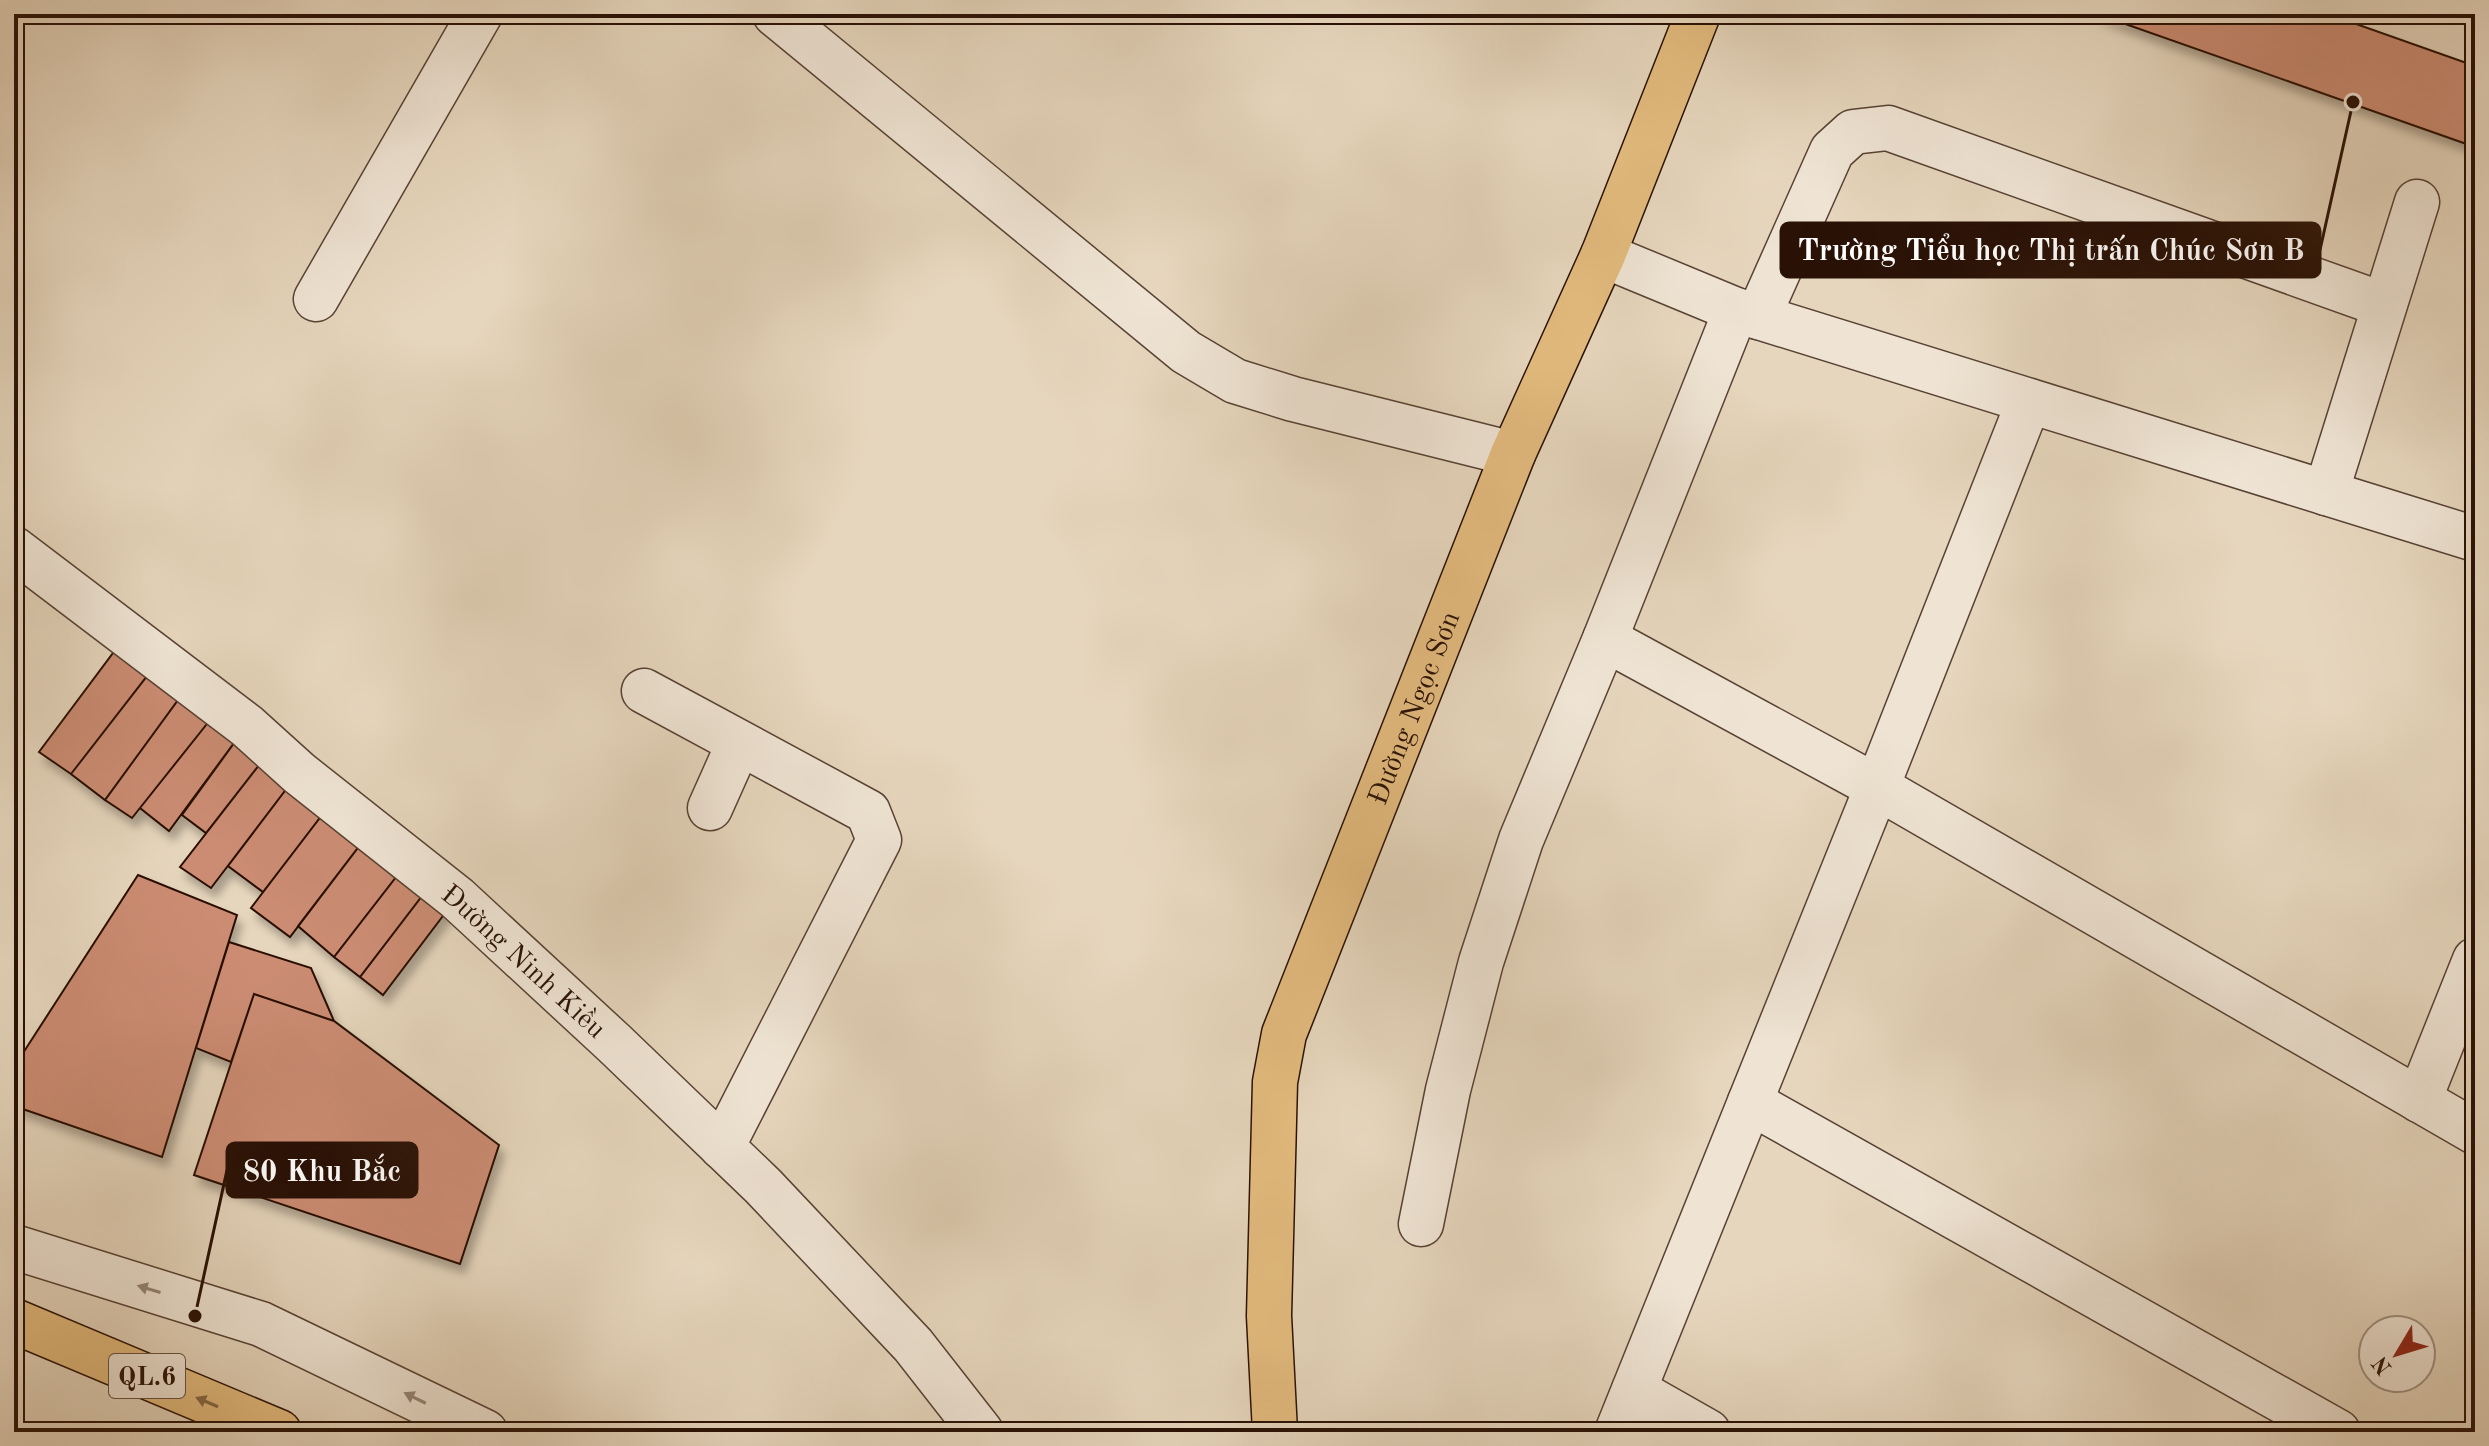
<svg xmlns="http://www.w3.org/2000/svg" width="2489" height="1446" font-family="'Old Standard TT',serif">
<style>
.building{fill:#cb8c73;stroke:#291106;stroke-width:2;filter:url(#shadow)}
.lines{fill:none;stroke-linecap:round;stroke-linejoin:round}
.minor-casing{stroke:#584234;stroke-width:47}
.major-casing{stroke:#291106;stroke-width:47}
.highway-casing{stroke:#291106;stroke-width:47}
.minor{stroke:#efe4d4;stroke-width:44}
.major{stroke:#e3bb7e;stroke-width:44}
.highway{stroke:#e3bb7e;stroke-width:44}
.oneway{fill:#968577}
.oneway2{fill:#866642}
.labels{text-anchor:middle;stroke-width:6;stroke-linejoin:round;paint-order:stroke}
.shield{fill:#efe4d4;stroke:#645044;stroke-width:2}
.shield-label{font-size:26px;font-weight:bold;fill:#291106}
.street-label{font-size:28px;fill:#291106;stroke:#efe4d4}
.leader{fill:none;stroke:#291106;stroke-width:3}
.callout-dot{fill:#291106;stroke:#efe4d4;stroke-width:3}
.callout{fill:#291106;stroke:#291106;stroke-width:3}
.callout-label{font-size:30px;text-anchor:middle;font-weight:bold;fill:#fff}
</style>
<defs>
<filter id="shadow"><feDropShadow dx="5" dy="9" stdDeviation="4" flood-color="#0004"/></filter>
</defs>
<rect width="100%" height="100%" fill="#e6d6bd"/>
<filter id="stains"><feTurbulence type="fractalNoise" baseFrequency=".0025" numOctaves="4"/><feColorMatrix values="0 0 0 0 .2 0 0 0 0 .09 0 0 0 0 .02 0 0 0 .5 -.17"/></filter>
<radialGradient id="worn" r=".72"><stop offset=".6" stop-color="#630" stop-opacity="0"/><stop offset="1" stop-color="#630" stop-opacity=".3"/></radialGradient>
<path class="building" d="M2097,14H2328L2475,66V147Z
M125,637L158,662L71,774L39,752Z
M158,662L189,685L105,800L71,774Z
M189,685L218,710L132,818L105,800Z
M218,710L245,728L169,831L140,808Z
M245,728L270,751L206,833L182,815Z
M270,751L297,775L211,888L180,867Z
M297,775L332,802L263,892L228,866Z
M332,802L370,832L290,937L251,908Z
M370,832L407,863L334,957L298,926Z
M407,863L432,883L360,977L334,957Z
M138,875L237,915L162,1157L14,1106V1067Z
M432,883L455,900L383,995L360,977Z
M229,942L311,968L334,1021L254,994L231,1062L196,1048Z
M254,994L334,1021L499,1145L460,1264L194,1175Z"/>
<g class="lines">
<defs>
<g id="minor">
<path d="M775,14L1186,352L1235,381L1293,399L1513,454"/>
<path d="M1603,255L1736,310L2475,539"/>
<path d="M316,299L480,14"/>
<path d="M1758,317L1832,151L1853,132L1888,128L2384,305"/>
<path d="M2326,493L2417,202"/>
<path id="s1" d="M14,549L247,726L299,773L457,898L614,1043L763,1186L913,1345L981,1432"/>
<path d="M1605,639L1877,787L2475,1132"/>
<path d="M644,691L868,812L879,840L722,1147"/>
<path d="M710,808L739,743"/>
<path d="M2419,1100L2475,960"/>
<path d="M1750,1102L2338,1432"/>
<path d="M1421,1224L1448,1090L1481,962L1521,840L1605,639L1736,310"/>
<path d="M14,1247L261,1324L485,1432"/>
<path d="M1634,1390L1708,1432"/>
<path d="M1617,1432L1877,787L2029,401"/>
</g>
<g id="major">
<path id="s2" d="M1275,1432L1269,1316L1275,1082L1284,1034L1513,454L1603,255L1698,14"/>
</g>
<path id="highway" d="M14,1321L279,1432"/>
</defs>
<use href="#minor" class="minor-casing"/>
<use href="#major" class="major-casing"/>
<use href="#highway" class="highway-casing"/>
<use href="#minor" class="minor"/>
<use href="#major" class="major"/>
<use href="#highway" class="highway"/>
</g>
<defs><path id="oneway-solid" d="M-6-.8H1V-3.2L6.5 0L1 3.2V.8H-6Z" transform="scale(2)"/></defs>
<g class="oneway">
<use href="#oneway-solid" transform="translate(149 1289) rotate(-163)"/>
<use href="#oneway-solid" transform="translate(415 1398) rotate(-154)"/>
</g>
<use class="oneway2" href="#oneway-solid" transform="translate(207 1402) rotate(-157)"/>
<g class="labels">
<rect class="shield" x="109" y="1354" width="76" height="44" rx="6"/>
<g class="shield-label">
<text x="147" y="1385">QL.6</text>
</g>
<g class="street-label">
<text dy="10" stroke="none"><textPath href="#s2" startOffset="750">Đường Ngọc Sơn</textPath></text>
<text dy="10" stroke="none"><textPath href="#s1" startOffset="656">Đường Ninh Kiều</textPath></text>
</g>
</g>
<path class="leader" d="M2353 102L2320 250M195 1316L227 1170"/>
<g class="callout-dot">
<circle cx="2353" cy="102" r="8"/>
<circle cx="195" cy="1316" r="8"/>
</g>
<g class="callout">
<rect x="1781" y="223" width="539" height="54" rx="8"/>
<rect x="227" y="1143" width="190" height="54" rx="8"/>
</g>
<g class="callout-label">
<text x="2051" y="260">Trường Tiểu học Thị trấn Chúc Sơn B</text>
<text x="322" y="1181">80 Khu Bắc</text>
</g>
<rect width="2489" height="1446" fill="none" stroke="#e6d6bd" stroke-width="48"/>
<rect x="16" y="16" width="2457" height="1414" fill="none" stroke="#291106" stroke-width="4"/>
<rect x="24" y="24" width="2441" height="1398" fill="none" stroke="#291106" stroke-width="2"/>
<g transform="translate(2397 1354) rotate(232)"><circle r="38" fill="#efe4d4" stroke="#a09082" stroke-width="2"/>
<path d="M0-6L14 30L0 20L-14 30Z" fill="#8f2418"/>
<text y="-12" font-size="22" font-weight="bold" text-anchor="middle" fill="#291106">N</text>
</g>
<rect width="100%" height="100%" filter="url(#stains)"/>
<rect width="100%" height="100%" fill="url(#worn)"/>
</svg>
